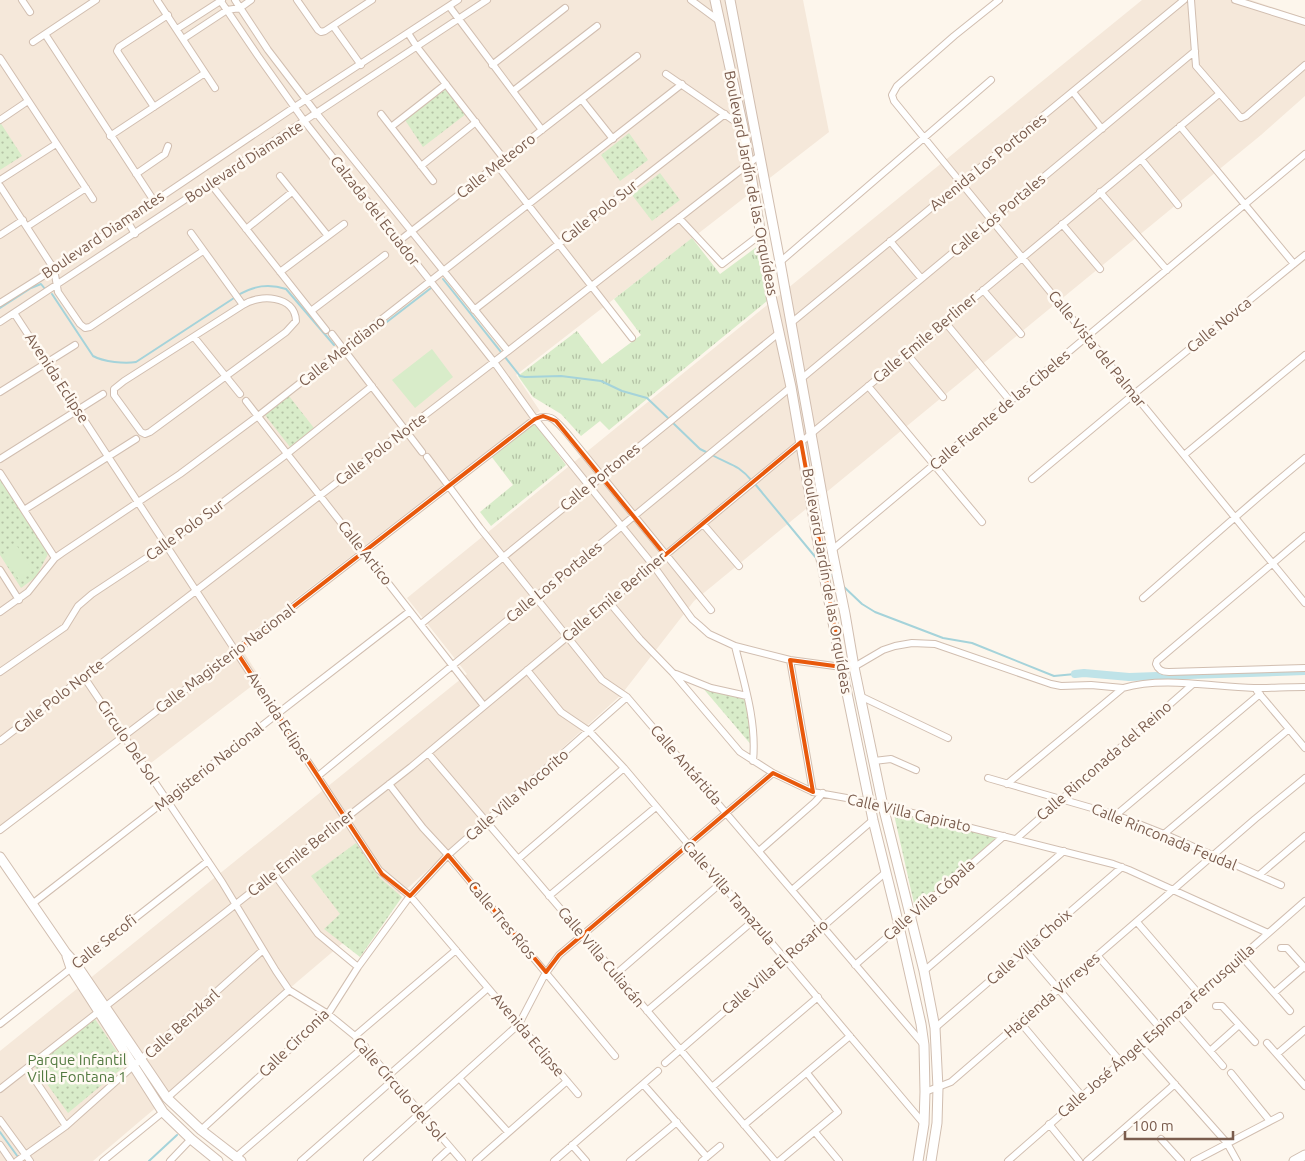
<svg xmlns="http://www.w3.org/2000/svg" width="1305" height="1161" font-family="Ubuntu,sans-serif">
<style>
.residential{fill:#f5e8da}
.grass{fill:url(#grass-tufts)}
.park{fill:url(#park-dots)}
.pitch{fill:#d8ecc9}
.lines{fill:none;stroke-linecap:round;stroke-linejoin:round}
.stream{stroke:#a5d3da;stroke-width:2}
.canal{stroke:#bfe3e8;stroke-width:8}
.minor-casing{stroke:#d1beb0;stroke-width:8}
.tertiary-casing{stroke:#d1beb0;stroke-width:11}
.minor{stroke:#fff;stroke-width:6}
.tertiary{stroke:#fff;stroke-width:9}
.marked{fill:none;stroke:#e8590c;stroke-width:4;stroke-linejoin:round}
.labels{text-anchor:middle;stroke-width:5;stroke-linejoin:round;paint-order:stroke}
.street-label{font-size:15px;fill:#7a5c4d;stroke:#fffaf3}
.park-label{font-size:15px;fill:#537a41;stroke:#fffaf3}
</style>
<defs>
<pattern id="grass-tufts" width="24" height="20" patternUnits="userSpaceOnUse" patternTransform="scale(1.25)"><rect width="24" height="20" fill="#d8ecc9"/><path d="M3 7l-1-3M5 7V3M7 7l1-3M15 17l-1-3M17 17v-4M19 17l1-3" fill="none" stroke="#b4c2a5"/></pattern>
<pattern id="park-dots" width="8" height="8" patternUnits="userSpaceOnUse" patternTransform="scale(1.25)"><rect width="8" height="8" fill="#d8ecc9"/><path d="M2 2h.1M6 6h.1" fill="none" stroke="#b4c2a5" stroke-width="1.8" stroke-linecap="round"/></pattern>
</defs>
<rect width="100%" height="100%" fill="#fdf6ec"/>
<path class="residential" d="M0,0H803L829,132L516,375L540,411L238,643L261,679L147,766L124,731L0,826Z
M1142,0H1251L1305,18V96L1261,135L694,601L621,695L410,886L297,982L159,1105L93,1161H0V1051L467,674L407,598Z"/>
<path class="grass" d="M692,238L720,274L758,246L767,301L609,430L600,421L581,436L561,414L533,397L518,376L577,331L602,364L641,335L614,299Z
M535,423L566,465L491,526L480,512L513,485L491,456Z"/>
<path class="park" d="M446,89L466,114L423,147L405,120Z
M0,122L22,156L0,170Z
M629,133L648,160L620,181L601,155Z
M660,173L680,200L652,221L632,195Z
M289,396L314,428L290,447L265,415Z
M0,478L49,552L36,577L21,588L0,555Z
M696,680L721,691L751,696L753,747Z
M893,810L999,836L915,908Z
M356,843L380,878L402,897L360,957L324,929L340,914L311,876Z
M95,1019L126,1065L68,1113L34,1066Z"/>
<path class="pitch" d="M432,349L453,377L415,408L392,380Z
M17,546L32,569L19,580L3,555Z"/>
<g class="lines">
<path class="stream" d="M443,279L520,376L525,377L561,376L601,381L622,391L647,398L669,419
M52,294L93,356C104,362 125,364 136,362L234,298
M238,295C254,286 268,283 286,289L334,345
M0,308L31,288L41,284L45,289
M353,348L431,288
M672,422L700,449L708,453
M712,455C730,465 738,464 752,481
M755,484L817,559
M827,571L834,578
M843,586L862,604L875,612L943,638L972,643L1054,676L1075,674
M0,1132L18,1157
M149,1161L177,1135"/>
<path class="canal" d="M1075,674L1084,673L1129,677L1305,671"/>
<defs>
<path id="minor" d="M22,0L30,12
M157,0L215,88
M220,0L258,56L305,122L494,362L535,419L653,565L692,619L699,625L709,634L735,646L790,660L842,667H854L883,650L895,646L912,643L935,644L1051,684L1061,686L1091,685L1123,688
M235,0L268,50L317,114L508,351
M297,0L318,30L321,32L325,31L372,0
M691,0L718,20
M999,0L954,36L897,86L892,95L894,101L1305,603
M1191,0L1196,66L1241,118L1246,116L1305,65
M1235,0L1305,22
M449,6L542,130
M333,26L361,65
M177,29L222,0
M408,33L417,47L504,159
M45,34L154,201
M183,39L227,10L240,8L251,0
M33,42L96,0
M0,58L93,199
M492,65L565,8
M666,74L743,127
M513,91L597,26
M1073,92L1102,129
M582,100L613,139
M154,107L117,51L119,47L168,15
M381,114L433,181
M0,120L28,101
M1180,126L1294,264
M391,127L446,84
M110,136L205,73
M1141,159L1178,205
M497,165L632,338
M421,166L476,122
M136,174L165,154L168,146
M280,176L328,236
M0,180L56,144
M210,183L326,330
M0,186L54,269L58,292L80,324L85,328L90,327L203,251
M1100,192L1167,270
M679,218L722,264L760,235
M126,219L135,234
M1062,224L1100,269
M28,226L86,188
M246,229L292,192
M191,233L243,305C259,294 295,295 296,321L286,332L150,432L145,434L141,432L114,395V389L124,381L243,305
M0,235L23,220
M399,241L637,56
M890,241L921,278
M780,262L991,80
M280,272L344,224
M983,290L1021,334
M0,303L54,269L293,108L458,0
M474,310L725,114
M311,311L385,255
M14,313L379,870L410,896L578,1094
M0,322L487,0
M945,322L1011,402
M791,323L1184,0
M332,334L422,452
M194,337L240,394
M907,354L943,397
M801,379L1195,51
M868,386L982,522
M0,392L75,345
M246,401L484,706
M1184,455L1305,355
M427,457L480,528L602,680L627,697L923,1044
M0,459L103,394
M0,473L55,558
M1032,479L1134,394L1305,255
M24,510L136,439
M703,524L739,566
M1305,536L1157,661L1156,664C1158,670 1162,672 1169,672L1305,668
M832,550L1305,154
M0,570L19,600
M1143,598C1197,551 1250,503 1305,458
M609,602L640,639L673,673L740,752L773,773L813,792L869,802L1113,864L1129,870L1268,933
M0,612L28,592L55,558L62,553L180,474L258,416L682,84
M421,624L780,332
M735,646C744,683 757,722 753,761
M790,660L813,792
M527,670L561,712L589,731L624,768L924,1124
M0,672L65,627L78,606L92,594L166,545L287,454L372,386
M676,674L711,688L747,696
M84,677L222,882L276,971L289,990L328,1014L355,1036L462,1161
M1257,691L1305,748
M860,696L948,738
M0,741L494,362L760,155
M428,753L775,1161
M874,761L891,759L916,770
M318,776L791,387
M988,778L1116,815L1164,834L1281,885
M389,784L423,828L448,855L615,1056
M1007,784L1123,688C1163,676 1213,687 1254,688C1271,688 1288,687 1305,687
M1116,815L1260,694
M0,830L236,651L535,419C551,413 555,420 566,432L711,610
M1164,834L1289,729
M1016,839L1193,684
M759,851L815,802L823,793
M518,859L624,768
M274,874L318,934L358,967
M1259,875L1305,836
M792,890L873,820
M549,896L656,807
M32,904L410,611
M1137,922L1199,994
M1281,948H1287L1305,968
M1025,950L1121,1062
M1097,955L1160,1028
M1242,957L1290,1011
M855,965L1004,836
M924,971L1064,851
M616,974L721,883
M1274,993L1304,967
M1216,1006H1222L1255,1042
M647,1011L753,921
M1177,1013L1223,1066
M1020,1022L1082,1096
M0,1024L208,861
M935,1028L1122,867
M355,1036L456,950
M1267,1043L1305,1086
M1140,1045L1227,1143L1237,1161
M1210,1051L1239,1025
M1277,1054L1305,1030
M665,1063L886,872
M27,1068L66,1126
M1231,1073L1270,1121
M389,1075L488,988
M459,1078L508,1132
M643,1084L707,1157
M712,1087L818,997
M0,1089L411,767L1219,94
M925,1092L951,1082L1255,819L1305,778
M167,1098L289,990
M0,1120L30,1161
M1049,1124L1079,1161
M744,1125L850,1036
M201,1130L328,1014L358,967L410,896L448,855L627,697
M815,1132L839,1161
M1161,1139L1181,1161
M0,1145L11,1161
M572,1145L586,1161
M236,1157L365,1046
M17,1161L66,1126L263,950
M103,1161L163,1112
M170,1161L191,1139
M301,1161L393,1080
M367,1161L519,1024L544,976L559,955L773,773
M436,1161L450,1148
M476,1161L567,1081
M554,1161L658,1071
M630,1161L677,1122
M702,1161L720,1146
M779,1161L838,1112L807,1073
M1008,1161L1305,901
M1087,1161L1175,1084
M1194,1161L1280,1116"/>
<path id="tertiary" d="M715,0L743,127L771,296L791,387L818,543L839,654L873,820L896,913L921,1024L924,1045L925,1092L924,1124L918,1161
M730,0L780,262L832,550L845,614L854,667L883,806L924,971L935,1028L938,1088L937,1123L931,1161
M0,857L66,953L76,964L167,1098L201,1130L241,1161
M67,956L71,968L163,1112L191,1139L218,1161
M1294,1161L1305,1155"/>
</defs>
<use href="#minor" class="minor-casing"/>
<use href="#tertiary" class="tertiary-casing"/>
<use href="#minor" class="minor"/>
<use href="#tertiary" class="tertiary"/>
</g>
<path class="marked" d="M543,416L556,421L665,555L801,442L842,667L790,660L813,792L773,773L559,955L546,972L448,855L410,896L382,874L236,651L535,419Z"/>
<g class="labels">
<g class="street-label">
<text transform="translate(244 162) rotate(-33)" y="5">Boulevard Diamante</text>
<text transform="translate(988 162) rotate(-39)" y="5">Avenida Los Portones</text>
<text transform="translate(496 166) rotate(-38)" y="5">Calle Meteoro</text>
<text transform="translate(751 183) rotate(79)" y="5">Boulevard Jardín de las Orquídeas</text>
<text transform="translate(375 211) rotate(52)" y="5">Calzada del Ecuador</text>
<text transform="translate(599 212) rotate(-38)" y="5">Calle Polo Sur</text>
<text transform="translate(998 215) rotate(-40)" y="5">Calle Los Portales</text>
<text transform="translate(103 235) rotate(-34)" y="5">Boulevard Diamantes</text>
<text transform="translate(1219 325) rotate(-39)" y="5">Calle Novca</text>
<text transform="translate(925 338) rotate(-40)" y="5">Calle Emile Berliner</text>
<text transform="translate(1097 349) rotate(51)" y="5">Calle Vista del Palmar</text>
<text transform="translate(342 351) rotate(-38)" y="5">Calle Meridiano</text>
<text transform="translate(57 378) rotate(57)" y="5">Avenida Eclipse</text>
<text transform="translate(1000 410) rotate(-40)" y="5">Calle Fuente de las Cibeles</text>
<text transform="translate(381 449) rotate(-37)" y="5">Calle Polo Norte</text>
<text transform="translate(600 477) rotate(-39)" y="5">Calle Portones</text>
<text transform="translate(185 530) rotate(-36)" y="5">Calle Polo Sur</text>
<text transform="translate(365 553) rotate(52)" y="5">Calle Artico</text>
<text transform="translate(827 581) rotate(80)" y="5">Boulevard Jardín de las Orquídeas</text>
<text transform="translate(554 582) rotate(-39)" y="5">Calle Los Portales</text>
<text transform="translate(614 597) rotate(-40)" y="5">Calle Emile Berliner</text>
<text transform="translate(225 659) rotate(-37)" y="5">Calle Magisterio Nacional</text>
<text transform="translate(59 696) rotate(-38)" y="5">Calle Polo Norte</text>
<text transform="translate(279 717) rotate(57)" y="5">Avenida Eclipse</text>
<text transform="translate(128 742) rotate(56)" y="5">Circulo Del Sol</text>
<text transform="translate(1104 761) rotate(-41)" y="5">Calle Rinconada del Reino</text>
<text transform="translate(686 765) rotate(49)" y="5">Calle Antártida</text>
<text transform="translate(209 767) rotate(-38)" y="5">Magisterio Nacional</text>
<text transform="translate(517 795) rotate(-41)" y="5">Calle Villa Mocorito</text>
<text transform="translate(909 813) rotate(13)" y="5">Calle Villa Capirato</text>
<text transform="translate(1164 837) rotate(22)" y="5">Calle Rinconada Feudal</text>
<text transform="translate(301 853) rotate(-38)" y="5">Calle Emile Berliner</text>
<text transform="translate(729 893) rotate(49)" y="5">Calle Villa Tamazula</text>
<text transform="translate(929 900) rotate(-41)" y="5">Calle Villa Cópala</text>
<text transform="translate(502 920) rotate(50)" y="5">Calle Tres Ríos</text>
<text transform="translate(104 942) rotate(-38)" y="5">Calle Secofi</text>
<text transform="translate(1029 947) rotate(-41)" y="5">Calle Villa Choix</text>
<text transform="translate(601 957) rotate(50)" y="5">Calle Villa Culiacán</text>
<text transform="translate(775 967) rotate(-41)" y="5">Calle Villa El Rosario</text>
<text transform="translate(1052 995) rotate(-41)" y="5">Hacienda Virreyes</text>
<text transform="translate(182 1024) rotate(-42)" y="5">Calle Benzkarl</text>
<text transform="translate(1156 1031) rotate(-41)" y="5">Calle José Ángel Espinoza Ferrusquilla</text>
<text transform="translate(528 1035) rotate(50)" y="5">Avenida Eclipse</text>
<text transform="translate(294 1043) rotate(-44)" y="5">Calle Circonia</text>
<text transform="translate(399 1089) rotate(49)" y="5">Calle Círculo del Sol</text>
</g>
<g class="park-label">
<text x="77" y="1065">Parque Infantil<tspan x="77" dy="17">Villa Fontana 1</tspan></text>
</g>
</g>
<path d="M1125 1131v8h108v-8" fill="none" stroke="#7a5c4d" stroke-width="2.5"/>
<text x="1132" y="1131" font-size="15" fill="#7a5c4d" stroke="#fffaf3" stroke-width="4" paint-order="stroke">100 m</text>
</svg>
